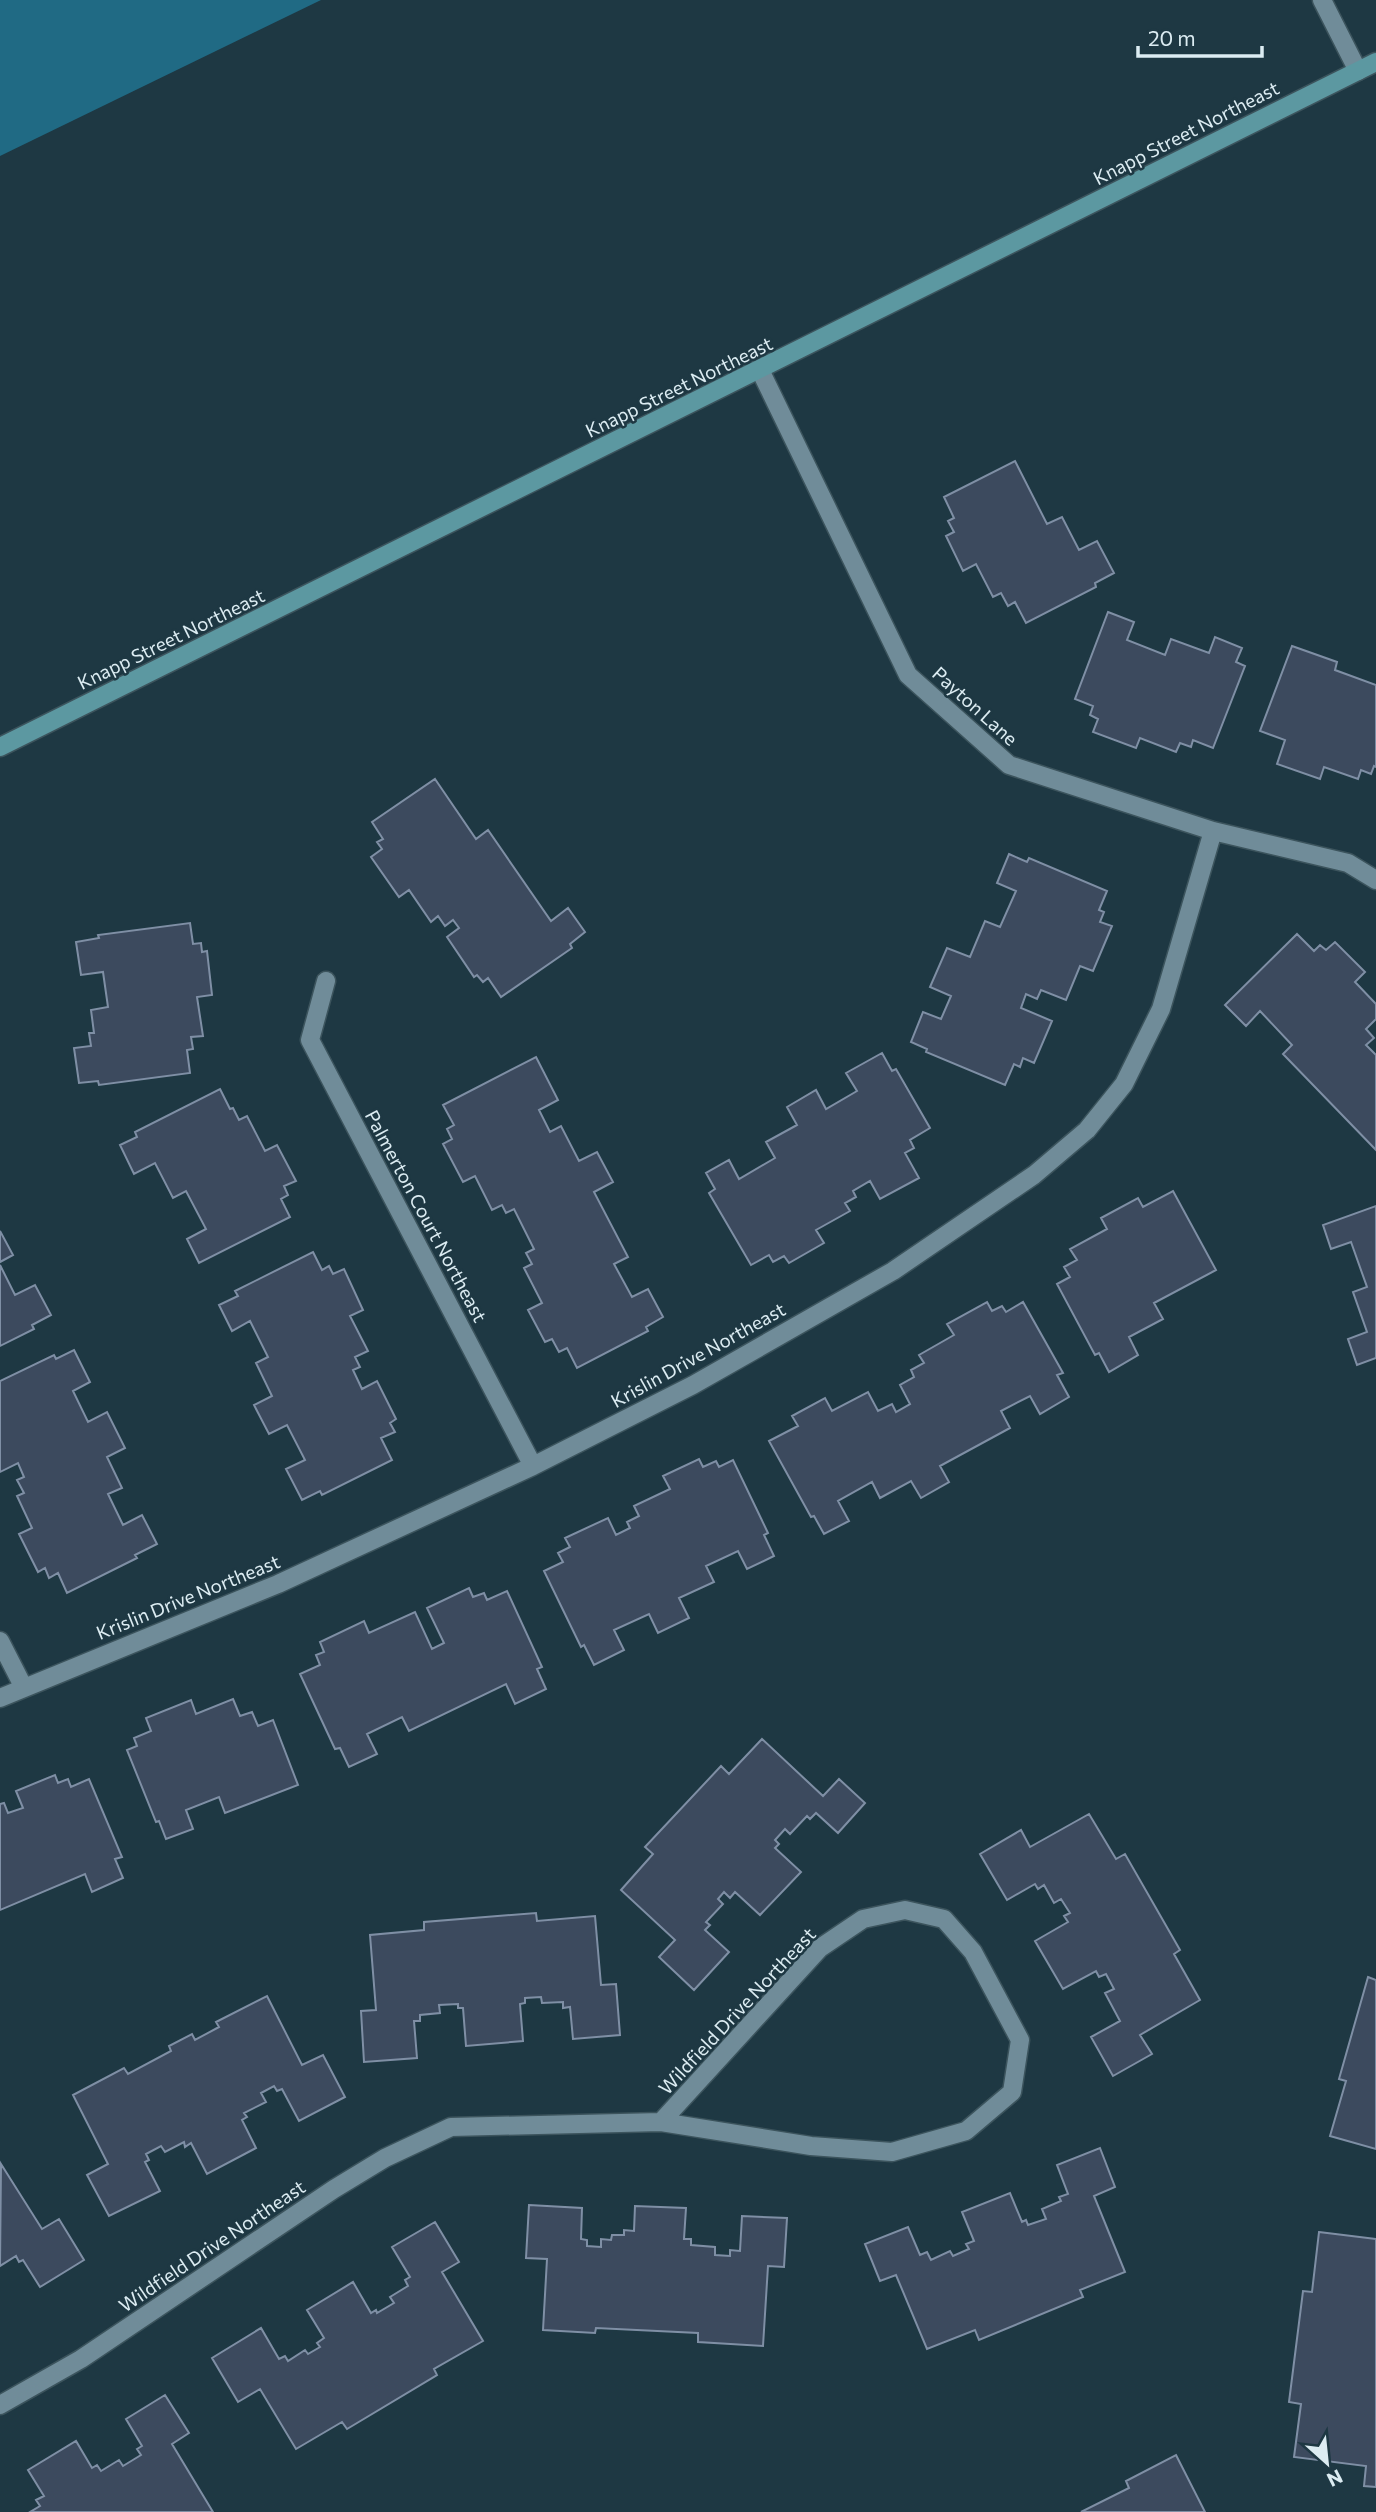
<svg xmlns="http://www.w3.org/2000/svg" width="1376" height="2512" font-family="Commissioner,sans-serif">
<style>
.forest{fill:#206a84}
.building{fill:#3c4a5e;stroke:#7f8fa5;stroke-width:2}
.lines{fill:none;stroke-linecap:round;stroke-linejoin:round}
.minor-casing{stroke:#3c545d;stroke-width:21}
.tertiary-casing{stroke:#3c545d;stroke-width:21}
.secondary-casing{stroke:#3c545d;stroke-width:21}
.minor{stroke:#708c99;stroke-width:18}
.tertiary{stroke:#708c99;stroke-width:18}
.secondary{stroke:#5c98a1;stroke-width:18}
.labels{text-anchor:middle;stroke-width:5;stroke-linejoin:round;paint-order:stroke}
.street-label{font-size:19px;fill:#dcecf2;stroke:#1e3843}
</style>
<rect width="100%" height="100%" fill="#1e3843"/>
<path class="forest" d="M0,0H321L0,156Z"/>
<path class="building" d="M1015,461L1047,524L1062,517L1079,550L1097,541L1114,573L1095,583L1096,587L1026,623L1015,602L1008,606L1001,593L993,597L976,564L963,571L946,536L954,532L948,521L954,518L944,497Z
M1108,612L1134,622L1127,640L1165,655L1171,639L1209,653L1215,637L1242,648L1236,662L1245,666L1213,748L1193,740L1191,747L1180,743L1176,752L1140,738L1136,748L1093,732L1098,719L1090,715L1093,706L1075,699Z
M1292,646L1337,662L1335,670L1376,685V767L1374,766L1371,774L1361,770L1358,779L1324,767L1320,779L1277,764L1285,740L1260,731Z
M435,779L476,839L488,830L551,921L568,908L585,932L570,944L572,948L501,997L488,978L483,982L477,975L474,977L447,937L459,928L453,920L445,926L438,916L431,922L409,890L399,897L371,857L382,849L377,842L383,839L372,822Z
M1009,854L1027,862L1029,858L1107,891L1099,910L1104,912L1100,922L1112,926L1093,971L1080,966L1066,1000L1041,990L1037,999L1026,994L1021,1008L1052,1021L1034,1063L1023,1058L1020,1067L1014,1064L1005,1085L926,1052L927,1049L911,1042L923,1012L941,1019L951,996L930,987L947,948L970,957L985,921L1000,927L1016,891L997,883Z
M190,923L193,944L201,943L202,952L207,951L212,995L197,997L203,1036L191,1037L193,1049L187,1050L190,1073L99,1085L98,1081L79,1083L74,1048L91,1046L89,1033H94L91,1010L108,1007L103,972L81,975L76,942L99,938L98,935Z
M1297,934L1314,951L1320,945L1326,950L1335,942L1365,972L1355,982L1376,1004V1019L1366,1029L1374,1038L1366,1045L1376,1055V1150L1283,1054L1292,1045L1260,1011L1246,1026L1225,1005Z
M882,1053L892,1071L896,1069L930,1128L910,1140L914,1148L905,1153L919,1178L880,1199L870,1181L853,1191L856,1197L845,1203L850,1211L816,1230L824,1243L789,1263L784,1256L773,1262L769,1255L751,1265L709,1193L715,1189L706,1173L729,1160L739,1179L775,1158L766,1142L797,1125L787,1107L816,1090L826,1109L857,1091L846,1073Z
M536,1057L558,1100L539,1110L550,1132L561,1126L579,1161L597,1152L613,1182L594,1192L628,1257L614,1264L632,1297L648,1289L663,1317L646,1327L648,1331L577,1368L567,1348L559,1352L552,1339L545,1342L528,1310L542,1303L524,1268L532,1264L526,1253L534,1249L514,1209L506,1213L502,1205L492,1210L475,1176L463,1182L443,1144L452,1139L447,1129L454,1125L443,1105Z
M220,1089L230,1109L233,1108L239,1120L247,1116L265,1151L277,1145L296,1181L284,1186L288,1195L281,1199L290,1217L199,1263L187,1239L206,1229L186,1191L173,1198L155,1163L134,1174L120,1145L137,1137L135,1132Z
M1173,1191L1216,1270L1154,1303L1163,1319L1129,1337L1138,1355L1109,1372L1099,1353L1095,1355L1057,1284L1070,1277L1064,1267L1077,1260L1070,1249L1107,1229L1101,1218L1138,1198L1143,1207Z
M1376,1206V1358L1357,1365L1348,1339L1367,1332L1353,1292L1367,1287L1351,1242L1331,1249L1323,1225Z
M0,1231L13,1255L0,1262Z
M313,1252L322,1270L329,1266L333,1274L344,1269L363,1310L350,1316L368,1351L355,1357L360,1367L353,1370L362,1389L377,1381L396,1419L390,1423L395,1432L381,1438L392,1460L322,1495L320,1491L302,1500L286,1469L305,1460L287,1425L269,1434L254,1405L272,1396L256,1363L268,1357L250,1321L232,1331L219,1305L238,1296L235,1291Z
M0,1265L15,1295L35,1285L51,1315L32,1325L34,1329L0,1346Z
M987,1302L992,1311L1002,1306L1006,1312L1023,1302L1063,1373L1057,1375L1069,1397L1040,1414L1030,1396L1001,1411L1010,1428L940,1466L949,1482L921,1498L911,1481L880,1498L872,1482L838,1501L849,1521L824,1534L814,1516L811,1517L769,1441L798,1426L792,1416L825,1398L832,1411L868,1392L878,1411L892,1404L896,1412L910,1404L900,1385L914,1377L911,1370L924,1363L919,1355L954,1335L947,1324Z
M74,1350L90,1382L73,1391L88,1422L107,1412L125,1448L107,1457L122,1488L108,1494L123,1525L142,1515L157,1544L135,1555L137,1558L67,1593L58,1573L49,1578L45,1568L38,1572L19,1534L32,1528L17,1496L24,1493L17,1480L24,1477L18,1463L0,1472V1381L54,1355L56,1359Z
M699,1459L703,1467L716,1461L719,1467L733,1460L768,1533L764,1535L774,1556L747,1569L738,1551L706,1566L714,1582L679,1598L689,1618L658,1633L649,1614L614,1630L624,1650L594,1665L584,1645L581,1647L544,1571L563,1562L558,1553L570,1547L565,1538L608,1518L616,1535L630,1528L627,1522L639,1516L634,1506L670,1489L663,1476Z
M469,1588L473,1597L484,1593L487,1600L507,1591L542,1667L537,1669L546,1689L515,1704L506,1684L409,1731L402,1717L367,1734L377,1754L349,1767L340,1748L335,1749L300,1674L320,1665L316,1655L324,1652L320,1642L364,1621L369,1633L415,1612L432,1649L444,1643L427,1608Z
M233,1699L240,1716L252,1712L258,1726L273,1720L298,1785L225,1813L219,1797L186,1810L193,1829L166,1839L159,1821L156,1822L127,1750L137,1746L134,1738L151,1731L146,1718L191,1700L196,1714Z
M762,1739L823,1796L839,1779L865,1803L838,1833L816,1813L810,1819L807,1816L790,1834L785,1829L775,1840L779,1844L775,1848L801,1872L760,1915L735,1892L730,1898L724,1892L718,1899L723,1904L706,1922L710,1925L705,1930L729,1952L694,1990L659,1957L675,1940L621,1890L653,1854L645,1847L721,1766L729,1774Z
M55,1775L58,1783L68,1779L71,1787L89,1779L122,1857L115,1859L123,1878L92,1892L85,1874L0,1910V1804L4,1803L8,1813L23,1808L16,1791Z
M1089,1814L1116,1859L1125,1854L1180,1950L1174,1954L1200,2000L1140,2035L1152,2054L1113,2076L1091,2037L1120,2021L1105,1993L1114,1989L1106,1974L1099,1977L1096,1971L1063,1989L1035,1941L1068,1922L1064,1916L1070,1913L1061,1899L1054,1903L1044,1885L1038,1889L1035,1884L1007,1900L980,1854L1021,1830L1030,1847Z
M536,1913L537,1921L595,1916L601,1985L616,1984L620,2035L573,2039L570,2007L563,2008V2002L542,2003L541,1997L525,1998V2003L520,2004L523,2041L466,2046L463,2008H458V2004L439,2005L440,2013L420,2015V2021H414L417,2058L364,2062L361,2011L376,2010L370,1935L424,1930V1922Z
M1368,1977L1376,1980V2149L1330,2136L1346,2081L1339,2079Z
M267,1996L302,2065L323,2055L345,2097L299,2121L282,2089L277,2091L274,2086L261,2093L266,2102L244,2113L247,2117L242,2120L256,2148L207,2174L191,2143L185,2147L184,2142L165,2152L161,2146L146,2154L149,2160L145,2162L160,2191L109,2216L87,2175L108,2164L73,2095L124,2068L128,2074L171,2051L169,2046L192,2034L195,2040L219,2027L216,2022Z
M1100,2148L1115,2187L1094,2196L1125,2272L1080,2290L1083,2297L979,2340L975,2330L927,2349L896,2275L880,2281L865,2244L908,2227L920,2255L927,2252L931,2260L950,2251L953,2256L969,2249L966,2244L974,2241L962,2212L1010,2193L1022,2222L1026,2220L1028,2225L1046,2219L1042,2209L1061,2201L1059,2197L1068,2194L1057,2165Z
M1,2164L42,2229L59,2219L84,2260L40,2287L23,2260L19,2262L16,2256L0,2266Z
M529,2205L582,2208L581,2239L587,2240V2246L601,2247V2239L611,2240L612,2235H624V2230L634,2231L635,2206L686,2208L684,2239H691V2245L715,2247V2255L730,2256V2250L740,2251L742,2216L787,2218L784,2267L768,2266L763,2346L698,2342V2333L596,2328L595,2333L543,2330L547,2259L526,2258Z
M435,2222L459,2262L442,2272L483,2341L434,2369L437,2375L347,2429L342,2422L296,2449L260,2389L238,2402L212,2358L261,2328L279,2359L285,2356L288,2361L305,2350L308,2354L320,2347L317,2343L324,2338L307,2310L353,2282L371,2313L376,2310L377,2313L394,2303L390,2297L408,2286L405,2280L410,2277L392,2247Z
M1319,2232L1376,2239V2487L1364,2486L1366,2466L1294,2457L1301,2404L1289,2402L1303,2291L1312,2292Z
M165,2395L189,2433L172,2444L213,2512H30L40,2506L36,2500L44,2496L28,2470L76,2441L92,2468L97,2465L101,2471L119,2460L123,2466L141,2455L137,2449L142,2446L126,2419Z
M1176,2455L1205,2512H1081L1129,2488L1126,2481Z"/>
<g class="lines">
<defs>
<path id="minor" d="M760,370L908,675L1009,765L1213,831L1348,863L1376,880
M326,981L310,1040L533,1466
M0,1641L24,1688
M0,1698L278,1584L533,1466L693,1385L893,1271L1034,1175L1087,1130L1124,1084L1161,1009L1213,831
M905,1910L944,1919L973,1952L1020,2040L1012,2092L966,2131L892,2152L811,2146L661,2122L820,1948L863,1919Z
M0,2405L81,2359L334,2189L385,2158L451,2127L661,2122"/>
<path id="tertiary" d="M1322,0L1358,71"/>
<path id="secondary" d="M0,747L1376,62"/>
</defs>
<use href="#minor" class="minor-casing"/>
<use href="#tertiary" class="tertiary-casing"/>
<use href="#secondary" class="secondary-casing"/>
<use href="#minor" class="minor"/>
<use href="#tertiary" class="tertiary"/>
<use href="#secondary" class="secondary"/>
</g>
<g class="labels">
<g class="street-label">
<text transform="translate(1186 133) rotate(-27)" y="7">Knapp Street Northeast</text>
<text transform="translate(679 387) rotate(-26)" y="7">Knapp Street Northeast</text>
<text transform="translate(171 639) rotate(-26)" y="7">Knapp Street Northeast</text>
<text transform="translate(975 706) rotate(42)" y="7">Payton Lane</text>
<text transform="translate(426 1216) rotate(62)" y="7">Palmerton Court Northeast</text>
<text transform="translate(698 1355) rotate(-29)" y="7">Krislin Drive Northeast</text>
<text transform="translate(188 1597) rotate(-22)" y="7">Krislin Drive Northeast</text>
<text transform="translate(737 2011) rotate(-47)" y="7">Wildfield Drive Northeast</text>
<text transform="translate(212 2246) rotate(-34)" y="7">Wildfield Drive Northeast</text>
</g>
</g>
<g transform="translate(1327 2463) rotate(153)" stroke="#1e3843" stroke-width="5" paint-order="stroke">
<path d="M0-5L12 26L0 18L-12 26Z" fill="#dcecf2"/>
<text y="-10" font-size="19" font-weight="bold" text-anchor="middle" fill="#dcecf2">N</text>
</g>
<path d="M1138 46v10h124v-10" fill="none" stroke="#dcecf2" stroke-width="3.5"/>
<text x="1148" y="46" font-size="21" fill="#dcecf2" stroke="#1e3843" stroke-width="5" paint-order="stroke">20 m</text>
</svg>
